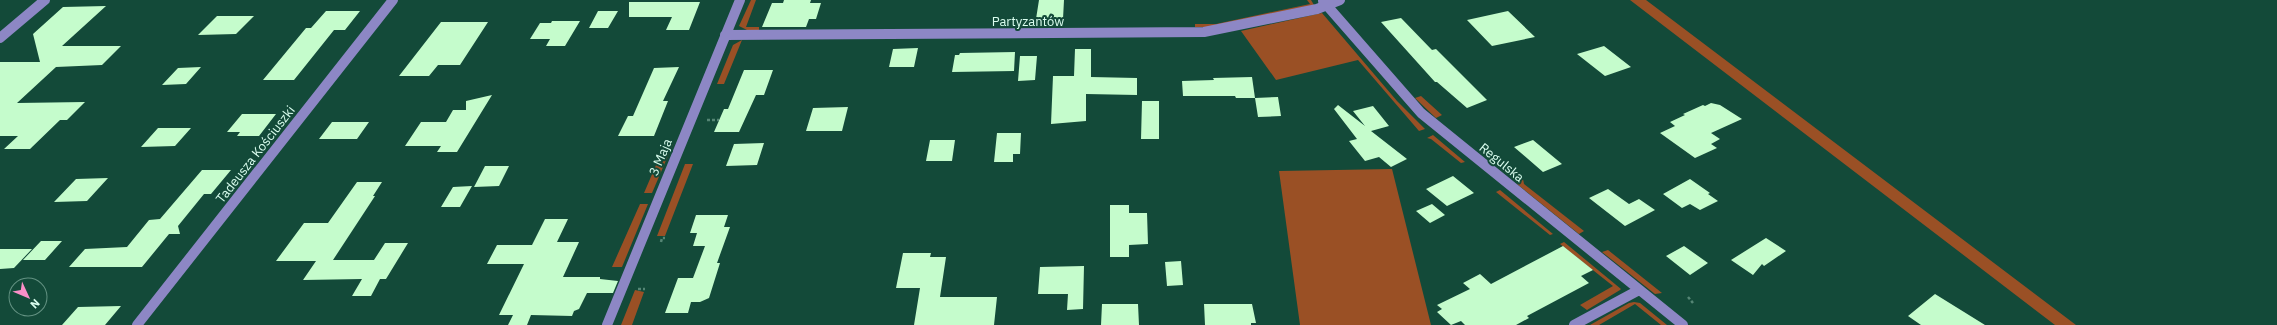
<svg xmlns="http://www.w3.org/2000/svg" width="2277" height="325" font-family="'IBM Plex Sans',sans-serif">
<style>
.green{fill:#9a5025}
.building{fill:#c5fccc}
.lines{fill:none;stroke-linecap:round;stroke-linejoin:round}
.path{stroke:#558675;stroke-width:2.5;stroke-dasharray:3 2;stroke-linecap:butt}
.minor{stroke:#8d87c5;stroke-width:10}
.labels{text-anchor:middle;stroke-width:4;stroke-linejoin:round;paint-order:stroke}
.street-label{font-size:13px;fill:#dafeef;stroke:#134a39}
</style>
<rect width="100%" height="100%" fill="#134a39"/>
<path class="green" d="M751,0H756L746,27H759V30L749,31L739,26Z
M1307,0H1311L1314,5L1216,27H1195V24H1216L1310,4Z
M1630,0H1646L2076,325H2055Z
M1322,13L1397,101L1425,129L1419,131L1358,60L1276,80L1241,31Z
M742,40L724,84H717L733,45Z
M1421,96L1442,115L1436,118L1415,98Z
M1433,135L1465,162L1461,163L1431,139L1427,138Z
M665,144H673L652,193H644Z
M685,164H693L665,236H657Z
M1392,169L1431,325H1300L1279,171Z
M1523,179L1524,184L1584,231L1579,234L1517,184Z
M1500,190L1553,234L1550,235L1496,192Z
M640,204H648L622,267H612Z
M1564,242L1621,289L1620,290L1587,310L1580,305L1613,286L1560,244Z
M1608,250L1662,293L1655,294L1602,252Z
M635,290L644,292L632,325H621Z
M1634,302L1640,303L1667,325H1661L1635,304L1599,325H1590L1629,303Z"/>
<path class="building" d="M784,0H811L810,3H821L816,19H809L806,27H762L772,3H783Z
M1039,0H1064L1063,19H1036Z
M629,2H700L689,30H666L672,17H629Z
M106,6L62,46H121L102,65L56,67L17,103L85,102L67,120H60L30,149H4L18,136H0V62H40L33,34L63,7Z
M326,11H360L345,30H334L294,80H263L306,28H311Z
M598,11H618L608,28H589Z
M1508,11L1535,37L1492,46L1467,20Z
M217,16H254L236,34L198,35Z
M1401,18L1432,50L1436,49L1487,100L1467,108L1437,82H1435L1381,22Z
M552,21H580L565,46H546L550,39H530L540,23H551Z
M441,22H488L460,65H438L429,76H399Z
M1604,46L1631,67L1605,76L1577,54Z
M918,48L914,67H889L893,49Z
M1075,49H1091V77L1137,78V95L1086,94V121L1051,124L1053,76H1074Z
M1015,52L1014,71L952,72L955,55H959L960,53Z
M1020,56H1037L1035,80L1018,81Z
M201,67L186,84L162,85L178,68Z
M679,67L663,101H668L654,136H618L628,116H633L654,68Z
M744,70H773L764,95H756L739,132H714L724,109H728Z
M1252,77L1255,98L1278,97L1281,116L1258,117L1255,98H1236L1235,96H1183L1182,81L1214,80L1213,78Z
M492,95L457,152H437L441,146H405L421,122H446L453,110H466V101Z
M1142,101H1159V139H1141Z
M1711,103L1720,105L1742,119L1711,133L1720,139L1711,144L1717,148L1695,158L1660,133L1675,126L1670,122L1685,115L1683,114L1703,105L1705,106Z
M1338,105L1365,126L1353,111L1373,106L1389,126L1371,131L1407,159L1391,167L1379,157L1365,161L1349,141L1357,139L1334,109Z
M848,107L842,131H806L813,108Z
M242,114H276L259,136H237L240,132H227Z
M332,122H369L357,139H319Z
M158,128H191L175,146L141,147Z
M997,133H1021L1020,154H1013V162H994Z
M930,140H955L952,161H926Z
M1533,140L1562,164L1543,172L1514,147Z
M764,143L757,165L726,166L734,144Z
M485,166H509L499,186L474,187Z
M202,170H231L211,194H204L178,226L180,234H169L142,267H69L85,249L127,247L149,220L160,219Z
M1453,176L1474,193L1447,206L1426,189Z
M108,178L87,201L54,202L76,179Z
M1690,179L1710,193L1708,194L1718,201L1700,210L1690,204L1682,208L1663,194Z
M357,182H382L373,196H375L333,260H374L385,243H408L386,279H380L371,296H352L362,279L303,280L316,261H276L304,223H328Z
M472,186L460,207H441L453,187Z
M1608,189L1629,204L1639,199L1655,210L1625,226L1589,198Z
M1432,204L1445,215L1430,223L1416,211Z
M1110,205H1129V213H1147L1148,244L1129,245V257H1110Z
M696,215H728L724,227H730L717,263H720L709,298L700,302H691L688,313H665L678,278H693L705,246H693L697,233H690Z
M545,219H568L557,242H579L563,277H600V279L618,281L613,293H587L579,309L574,311L572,316L531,315L527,325H508L513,315H499L524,264H487L497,245H532Z
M1766,238L1786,251L1764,266L1762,264L1753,275L1731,260Z
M41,241H62L45,260H23Z
M1563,246L1593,270L1581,276L1589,283L1527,316L1529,318L1516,325H1465L1461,321L1451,325L1437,312L1442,309L1437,305L1470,289L1463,283L1480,274L1491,284Z
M1684,246L1708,263L1690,275L1666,256Z
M0,249H32L14,268L0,269Z
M903,253H931L930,257H946L940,297H997L994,325H914L920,288H896Z
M1181,261L1183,285L1167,286L1165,262Z
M1084,266L1083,309L1067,310L1068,294H1038L1040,267Z
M1935,294L1985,325H1921L1908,316Z
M1102,304H1138L1139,325H1101Z
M1204,304H1252L1256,323H1251V325H1205Z
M121,306L105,325H62L78,307Z"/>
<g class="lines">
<path class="path" d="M707,120H719
M661,242L662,238H665
M638,289H645
M1688,297L1693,303"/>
<path class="minor" d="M1323,1L1421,113L1683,325
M725,35L1204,32L1317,9L1340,0
M0,38L45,0
M137,325L393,0
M607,325L740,0
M1574,325L1639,290"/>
</g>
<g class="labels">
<g class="street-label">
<text x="1028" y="26">Partyzantów</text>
<text transform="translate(255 154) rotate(-52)" y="5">Tadeusza Kościuszki</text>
<text transform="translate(660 157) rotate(-67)" y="5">3 Maja</text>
<text transform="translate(1502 162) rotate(39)" y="5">Regulska</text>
</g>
</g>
<g transform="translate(28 297) rotate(134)"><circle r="19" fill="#134a39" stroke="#639282"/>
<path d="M0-3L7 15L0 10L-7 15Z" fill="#fa8fc7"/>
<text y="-6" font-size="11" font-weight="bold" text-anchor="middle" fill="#dafeef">N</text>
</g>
</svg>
